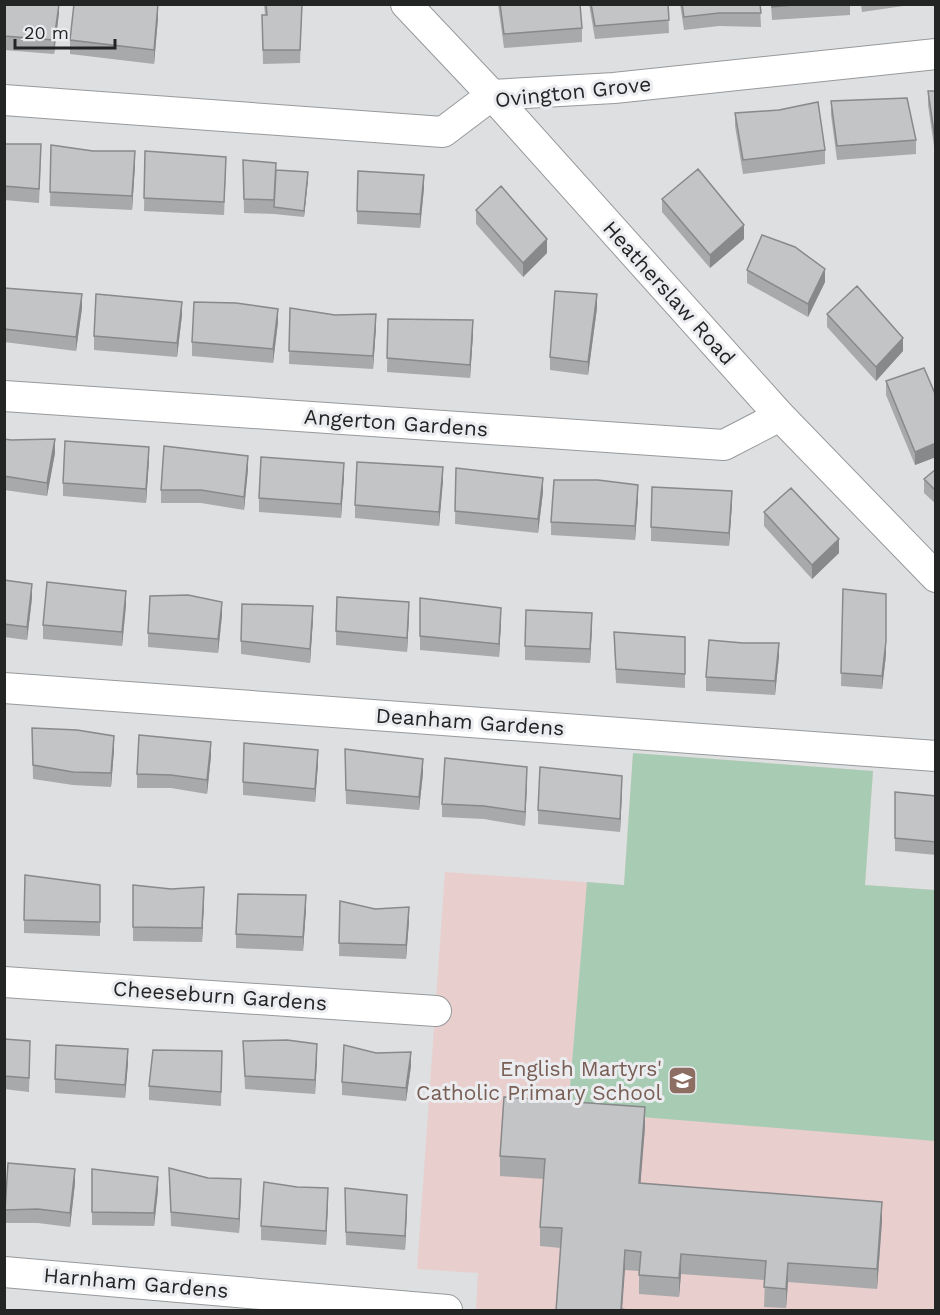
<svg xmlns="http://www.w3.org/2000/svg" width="940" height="1315" font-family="'Work Sans',sans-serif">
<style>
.education{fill:#e9cece}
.green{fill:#a8ccb3}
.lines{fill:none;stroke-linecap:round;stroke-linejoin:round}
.street-casing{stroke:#97999b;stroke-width:32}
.street{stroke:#fff;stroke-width:30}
.wall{fill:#a8a9aa}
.shaded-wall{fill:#88898b}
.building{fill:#c3c4c6;stroke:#88898b;stroke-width:1.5}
.labels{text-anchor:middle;stroke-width:6;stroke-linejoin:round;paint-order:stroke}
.street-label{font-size:21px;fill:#232424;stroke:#ebecef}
.education-label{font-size:21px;fill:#785e54;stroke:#ebecef;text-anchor:end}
</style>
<rect width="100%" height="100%" fill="#dddfe1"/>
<path class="education" d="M633,753L873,771L865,885L935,890V1310H476L478,1273L417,1269L445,872L624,885Z"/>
<path class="green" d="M633,753L873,771L865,885L935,890V1141L568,1111L587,882L624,885Z"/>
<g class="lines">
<defs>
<path id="street" d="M406,4L492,95L780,416L936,577
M4,100L443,132L492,95L614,88L936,54
M4,396L724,445L780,416
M4,688L936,756
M4,982L436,1011
M4,1272L447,1310"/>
</defs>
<use href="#street" class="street-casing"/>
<use href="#street" class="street"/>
</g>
<path class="wall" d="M4,4H59V13L54,54L4,50Z
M264,4H302L300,63L263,64L262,15H265Z
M498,4H580L582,28V42L504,48Z
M589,4H668L669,33L595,39Z
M680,4H760L761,27L719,26L684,30Z
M771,4H850V15L772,20Z
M861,4H917L862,12Z
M158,18L154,64L70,54V40Z
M928,91H936L935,153L928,105Z
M831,101L916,140V154L837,160L831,115Z
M735,113L825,150V164L743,174L735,126Z
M4,144L41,158L39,203L4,200Z
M51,145L135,165L132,210L50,206Z
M145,151L226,171L224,215L144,211Z
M243,160L308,179L304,217L274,214L244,213Z
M424,188L420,228L357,224V211Z
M662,199L744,239L710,268L662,212Z
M476,210L547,253L523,277L476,224Z
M747,270L825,282L808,317L747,283Z
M4,288L82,308L76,351L4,342Z
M290,308L376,327L373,369L289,364Z
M597,308L588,375L550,370V357Z
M827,314L903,351L876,381L827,327Z
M182,315L177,357L94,350V336Z
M388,319L473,334L470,378L387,372Z
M278,322L273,363L192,356V342Z
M886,381L936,396V457L915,465L886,395Z
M4,439L55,453L47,496L4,490Z
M149,460L146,503L63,496V483Z
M456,468L543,492L538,533L455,524Z
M248,469L244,510L201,503H161V490Z
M936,469V504L924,493V479Z
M344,476L341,518L259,512V498Z
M443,480L439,526L355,518V505Z
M638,499L635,540L551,535V522Z
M732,504L729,546L651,541V527Z
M764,512L839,553L812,579L764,526Z
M4,580L32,598L27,640L4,637Z
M843,589L886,594V655L882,689L841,686Z
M420,598L501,621L499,657L420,650Z
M126,605L122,646L43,639V625Z
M222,615L218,653L148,647V633Z
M409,615L407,652L336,645V631Z
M313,619L310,663L241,654V641Z
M592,627L590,663L525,660V646Z
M614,632L685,637V688L616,683Z
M743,643L779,656L775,695L706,691V677Z
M32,728L114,750L111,787L73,785L33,779Z
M211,756L207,794L171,788H137V774Z
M345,763L423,773L419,810L346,804Z
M318,764L315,802L243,795V782Z
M527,781L525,826L484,819L442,817V804Z
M622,789L620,832L538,824V810Z
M895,792L936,796V855L895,851Z
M100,885V936L24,933V920Z
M133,885L171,889L204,901L202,942L133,941Z
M340,901L409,921L406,959L339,956Z
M306,909L303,951L236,948V934Z
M4,1039L30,1055L29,1092L4,1089Z
M243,1041L317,1058L315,1094L245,1089Z
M222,1051L221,1106L149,1100V1086Z
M128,1063L125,1098L55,1093V1079Z
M411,1066L406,1101L342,1095V1082Z
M645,1127L640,1183L882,1221L877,1289L788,1282L786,1308L764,1307L765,1280L681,1274L679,1297L639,1294V1271L625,1270L556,1311L561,1248L540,1246V1227L544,1179L500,1176V1156Z
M169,1168L208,1178L241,1193L239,1233L171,1226Z
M92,1169L158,1190L154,1226L92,1225Z
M75,1183L70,1227L38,1223H5V1210Z
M328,1201L326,1245L261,1240V1226Z
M345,1201L407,1209L405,1250L346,1245Z"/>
<path class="shaded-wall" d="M59,4V13L54,54V40Z
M158,4V18L154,64V50Z
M135,151V165L132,210V196Z
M308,172V179L304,217V211Z
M424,175V188L420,228V214Z
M744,225V239L710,268V255Z
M547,239V253L523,277V263Z
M825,269V282L808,317V304Z
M82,294V308L76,351V337Z
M597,294V308L588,375V362Z
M182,302V315L177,357V343Z
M278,309V322L273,363V349Z
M376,314V327L373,369V356Z
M473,320V334L470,378V365Z
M903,338V351L876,381V367Z
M55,439V453L47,496V483Z
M936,443V457L915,465V452Z
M149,447V460L146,503V489Z
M248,456V469L244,510V497Z
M344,463V476L341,518V504Z
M443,467V480L439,526V512Z
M543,478V492L538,533V519Z
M638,485V499L635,540V526Z
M732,491V504L729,546V533Z
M839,539V553L812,579V565Z
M32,584V598L27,640V627Z
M126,591V605L122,646V632Z
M222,602V615L218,653V639Z
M409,602V615L407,652V638Z
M313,606V619L310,663V649Z
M501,608V621L499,657V644Z
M592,613V627L590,663V649Z
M886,641V655L882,689V676Z
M779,643V656L775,695V681Z
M114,736V750L111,787V773Z
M211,742V756L207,794V780Z
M318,750V764L315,802V789Z
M423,759V773L419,810V797Z
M527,767V781L525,826V812Z
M622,776V789L620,832V819Z
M204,887V901L202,942V928Z
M306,895V909L303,951V937Z
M409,907V921L406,959V945Z
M317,1044V1058L315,1094V1080Z
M128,1049V1063L125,1098V1085Z
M411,1052V1066L406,1101V1088Z
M645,1107V1127L639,1203V1183Z
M75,1169V1183L70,1227V1213Z
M158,1177V1190L154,1226V1213Z
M241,1179V1193L239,1233V1219Z
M328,1188V1201L326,1245V1231Z
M407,1195V1209L405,1250V1236Z
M882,1202V1221L877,1289V1269Z
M625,1250V1270L622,1311H621Z
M681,1254V1274L679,1297V1278Z
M788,1263V1282L786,1308V1289Z"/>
<path class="building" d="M4,4H59L54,40L4,36Z
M74,4H158L154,50L70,40Z
M266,4H302L300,50H263L262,15H267Z
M500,4H580L582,28L504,34Z
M591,4H668L669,20L595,26Z
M682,4H760L761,13H719L684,17Z
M772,4H804L772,7Z
M928,91H936L935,139Z
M907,98L916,140L837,146L831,101Z
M818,102L825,150L743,160L735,113L779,110Z
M4,144H41L39,189L4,186Z
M51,145L93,151H135L132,196L50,192Z
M145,151L226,157L224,202L144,198Z
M243,160L276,163L274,200L244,199Z
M698,169L744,225L710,255L662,199Z
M276,170L308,172L304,211L274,207Z
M358,171L424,175L420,214L357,211Z
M501,186L547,239L523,263L476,210Z
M762,235L795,247L825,269L808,304L747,270Z
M857,286L903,338L876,367L827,314Z
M4,288L82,294L76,337L4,329Z
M555,291L597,294L588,362L550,357Z
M96,294L182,302L177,343L94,336Z
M194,302L236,303L278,309L273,349L192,342Z
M290,308L335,315L376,314L373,356L289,351Z
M388,319L473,320L470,365L387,358Z
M924,368L936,396V443L915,452L886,381Z
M4,439L11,440L55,439L47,483L4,476Z
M65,441L149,447L146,489L63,483Z
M164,446L248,456L244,497L201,490H161Z
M261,457L344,463L341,504L259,498Z
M357,462L443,467L439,512L355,505Z
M456,468L543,478L538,519L455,511Z
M936,469V491L924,479Z
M554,480H598L638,485L635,526L551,522Z
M652,487L732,491L729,533L651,527Z
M791,488L839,539L812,565L764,512Z
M4,580L32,584L27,627L4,624Z
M47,582L126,591L122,632L43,625Z
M843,589L886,594V641L882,676L841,673Z
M188,595L222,602L218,639L148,633L150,596Z
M337,597L409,602L407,638L336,631Z
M420,598L501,608L499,644L420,636Z
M242,604L313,606L310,649L241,641Z
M526,610L592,613L590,649L525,646Z
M614,632L685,637V674L616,669Z
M709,640L743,643H779L775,681L706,677Z
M32,728L77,730L114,736L111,773L73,772L33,765Z
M139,735L211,742L207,780L171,775L137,774Z
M244,743L318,750L315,789L243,782Z
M345,749L423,759L419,797L346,790Z
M445,758L527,767L525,812L484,806L442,804Z
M540,767L622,776L620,819L538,810Z
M895,792L936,796V842L895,838Z
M25,875L100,885V922L24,920Z
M133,885L171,889L204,887L202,928L133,927Z
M238,894L306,895L303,937L236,934Z
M340,901L375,909L409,907L406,945L339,943Z
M4,1039L30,1041L29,1078L4,1076Z
M287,1040L317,1044L315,1080L245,1076L243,1041Z
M56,1045L128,1049L125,1085L55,1079Z
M344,1045L376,1053L411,1052L406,1088L342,1082Z
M153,1050L222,1051L221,1092L149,1086Z
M504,1097L645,1107L639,1183L882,1202L877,1269L788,1263L786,1289L764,1287L766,1261L681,1254L679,1278L639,1275L641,1252L625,1250L621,1309L634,1311H556L562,1228L540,1227L545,1159L500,1156Z
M8,1163L75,1169L70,1213L38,1209L5,1210Z
M169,1168L208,1178L241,1179L239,1219L171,1212Z
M92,1169L158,1177L154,1213L92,1212Z
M264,1182L297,1187L328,1188L326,1231L261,1226Z
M345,1188L407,1195L405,1236L346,1232Z"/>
<defs>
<symbol id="school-square" viewBox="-11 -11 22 22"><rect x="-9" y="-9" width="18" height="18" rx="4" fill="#8d6e63" stroke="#ebecef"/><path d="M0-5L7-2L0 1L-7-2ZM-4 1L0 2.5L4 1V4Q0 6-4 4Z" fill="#fff"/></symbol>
</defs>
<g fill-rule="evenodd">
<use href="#school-square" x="666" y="1064" width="33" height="33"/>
</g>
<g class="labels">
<g class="street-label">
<text transform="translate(573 92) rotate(-6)" y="7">Ovington Grove</text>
<text transform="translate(669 293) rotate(48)" y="7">Heatherslaw Road</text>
<text transform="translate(396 423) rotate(4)" y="7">Angerton Gardens</text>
<text transform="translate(470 722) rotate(4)" y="7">Deanham Gardens</text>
<text transform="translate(220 996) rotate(4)" y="7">Cheeseburn Gardens</text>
<text transform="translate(136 1283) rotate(5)" y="7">Harnham Gardens</text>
</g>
<g class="education-label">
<text x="662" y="1076">English Martyrs'<tspan x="662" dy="24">Catholic Primary School</tspan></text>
</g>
</g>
<rect width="940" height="1315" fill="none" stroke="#232424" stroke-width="12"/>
<path d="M15 39v9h100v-9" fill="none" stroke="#232424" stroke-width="3"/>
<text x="24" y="39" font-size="18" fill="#232424" stroke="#ebecef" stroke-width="4.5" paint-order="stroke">20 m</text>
</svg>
